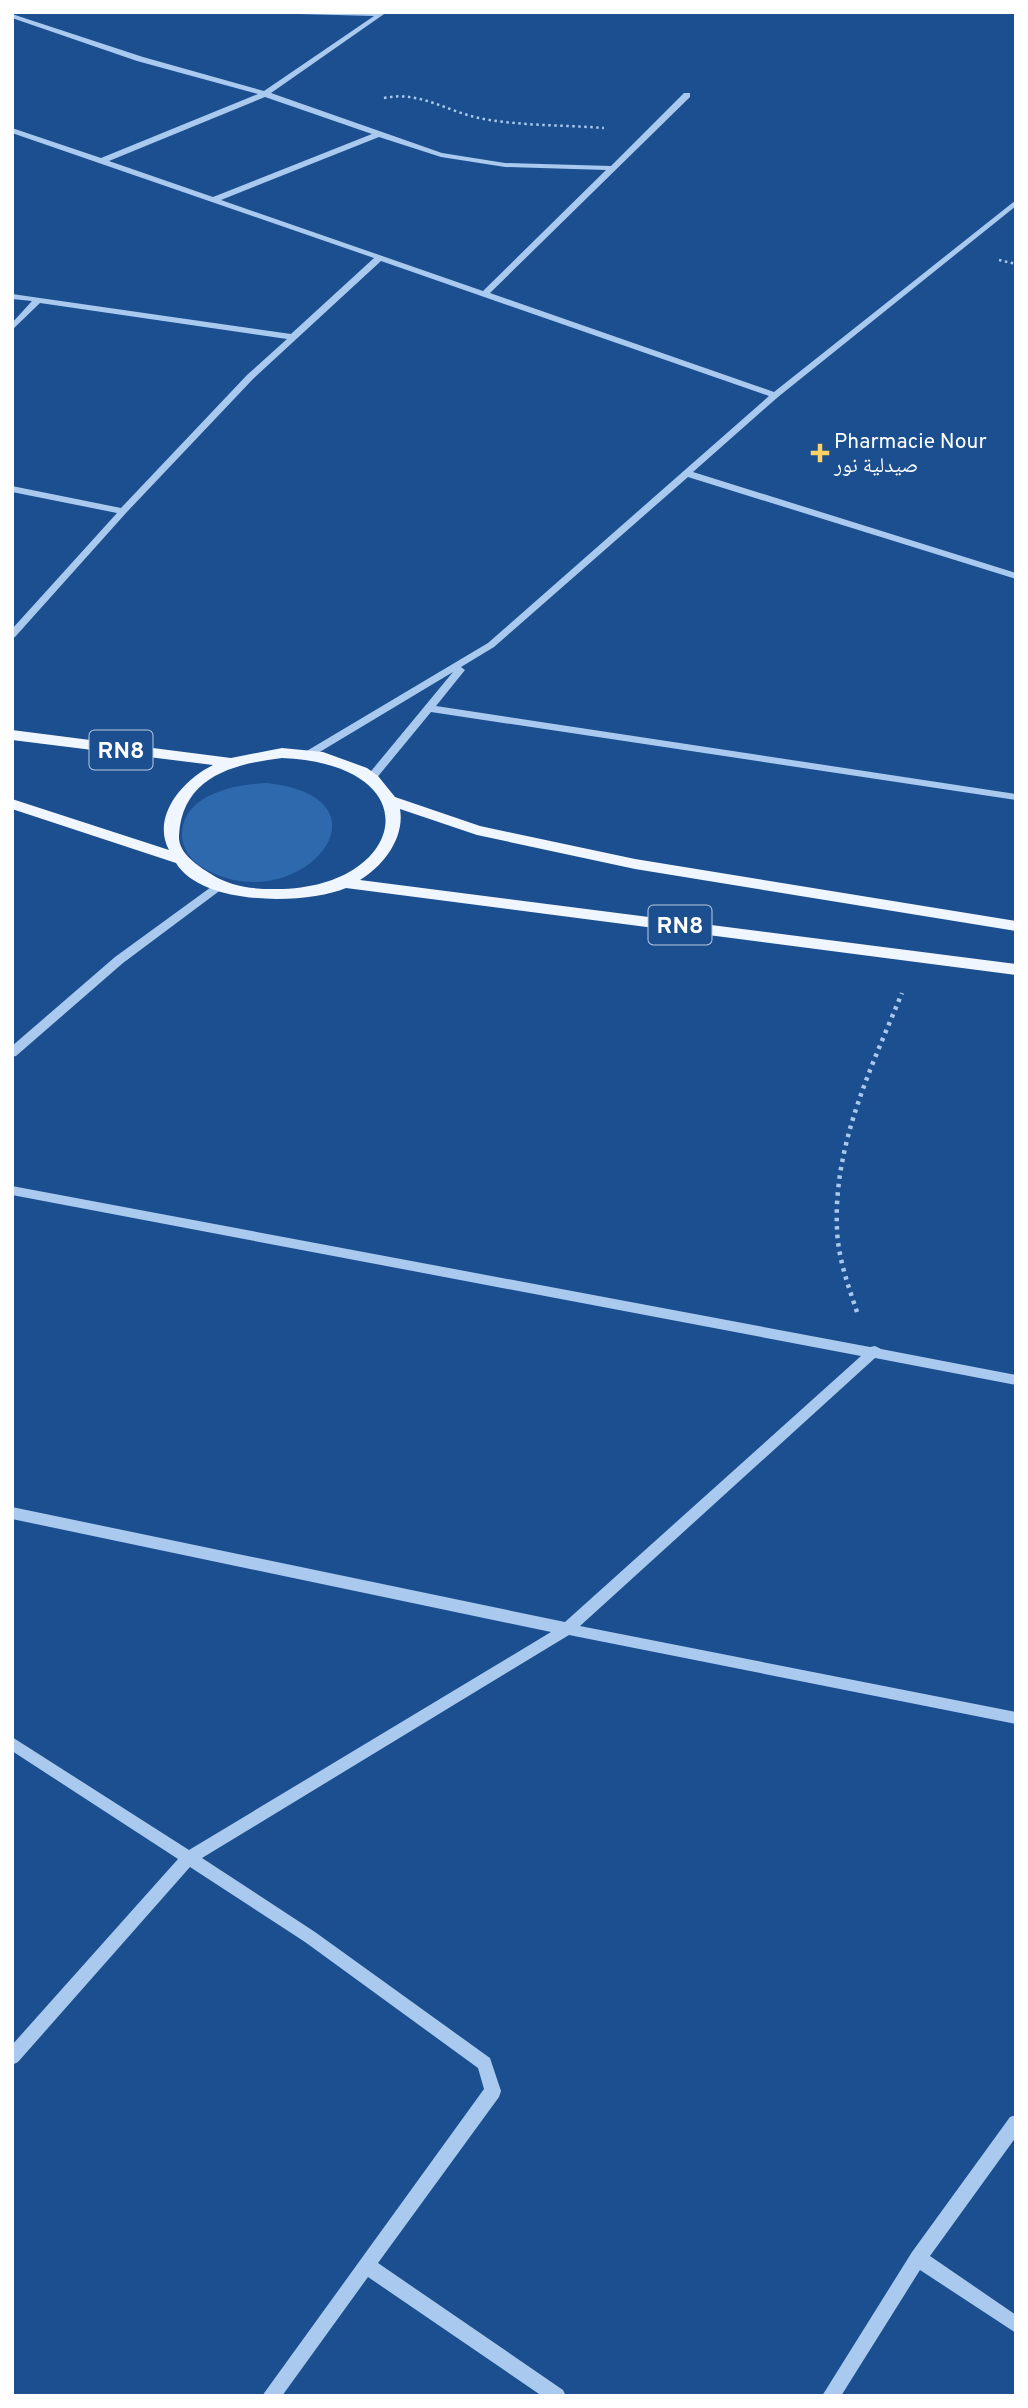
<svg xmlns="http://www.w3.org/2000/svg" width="1028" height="2408" font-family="Overpass,'Noto Naskh Arabic',sans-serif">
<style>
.green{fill:#2e69ad}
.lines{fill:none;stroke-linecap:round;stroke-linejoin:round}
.path-far1{stroke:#a9c9ee;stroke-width:2.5;stroke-dasharray:2.5 3.5;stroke-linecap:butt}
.path{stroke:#a9c9ee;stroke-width:4.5;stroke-dasharray:3.5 5;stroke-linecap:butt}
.minor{fill:#a9c9ee;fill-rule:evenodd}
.major{fill:#f0f6ff;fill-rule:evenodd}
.poi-dot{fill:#ffd166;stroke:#1b4f8f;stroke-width:2.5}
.labels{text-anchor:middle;stroke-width:5;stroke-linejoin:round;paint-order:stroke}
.far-poi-label{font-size:21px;fill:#fff;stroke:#1b4f8f;text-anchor:start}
.shield{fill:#1b4f8f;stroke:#bbcadd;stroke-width:2}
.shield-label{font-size:23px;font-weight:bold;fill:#fff}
</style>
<rect width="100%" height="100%" fill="#1b4f8f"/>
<path class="green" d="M267,783C402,798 300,920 207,870C192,862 181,849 182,832C185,793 237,784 267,783Z"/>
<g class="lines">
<path class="path-far1" d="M384,98C420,90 449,113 484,119C523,126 564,125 604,128
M999,260L1016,264"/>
<path class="path" d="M857,1312C848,1285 838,1258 837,1229C833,1146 871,1068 902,993"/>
<path class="minor" d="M295,12H387L271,93L442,153L505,163L611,166L684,93H690V97L490,293L774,392L1016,200V206L778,397L693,472L1016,573V579L688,477L494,647L461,667L465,670L436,706L1016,794V800L431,712L375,780H367V776L453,672L313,756H305V752L488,643L769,396L381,261L253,379L126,513L15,637L12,638V629L117,513L12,492V486L121,508L247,375L287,339L40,303L12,330V323L32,301L12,299V294L291,334L374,258L12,133V128L101,158L258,94L137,61L12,18V14L143,57L264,91L374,16L298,14ZM265,97L372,134L213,197L109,161ZM379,137L441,157L505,167L606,170L483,291L221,200Z
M218,882L223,886L222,889L123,963L16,1056L12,1057V1046L115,957Z
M12,1186L870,1347L875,1346L881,1349L1016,1375V1385L875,1358L580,1626L1016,1712V1724L569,1635L202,1858L315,1932L490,2058L501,2091L499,2097L378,2263L563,2390L566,2396H542L368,2277L282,2396H262L484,2089L478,2068L305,1942L190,1867L18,2062L12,2065V2045L178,1859L12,1751V1737L189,1850L551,1632L12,1519V1507L565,1622L861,1356L12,1195Z
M1016,2115V2137L930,2256L1016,2315V2333L920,2270L841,2396H822L912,2252L1010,2117Z"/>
<path class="major" d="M12,730L231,758L282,748L323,752L367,768L378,776L395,797L480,826L635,859L1016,921V931L635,869L477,835L400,809C405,838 383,866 360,880L1016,964V975L346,888C305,905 202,906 176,863L12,809V799L169,850C151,816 183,780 213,765L12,740ZM282,758C437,765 405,892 272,889C251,889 229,886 211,874C198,866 178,853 179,836C182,777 233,764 282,758Z"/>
</g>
<path class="poi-dot" d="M816.5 442.5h7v7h7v7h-7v7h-7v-7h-7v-7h7z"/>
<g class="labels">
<g class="far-poi-label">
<text x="834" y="448">Pharmacie Nour<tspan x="834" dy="24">صيدلية نور</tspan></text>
</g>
<g class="shield">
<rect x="89.5" y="730.5" width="63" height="39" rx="5"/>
<rect x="648.5" y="905.5" width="63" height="39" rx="5"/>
</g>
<g class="shield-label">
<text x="121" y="758">RN8</text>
<text x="680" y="933">RN8</text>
</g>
</g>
<rect width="1028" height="2408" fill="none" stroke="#ffffff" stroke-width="28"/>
</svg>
